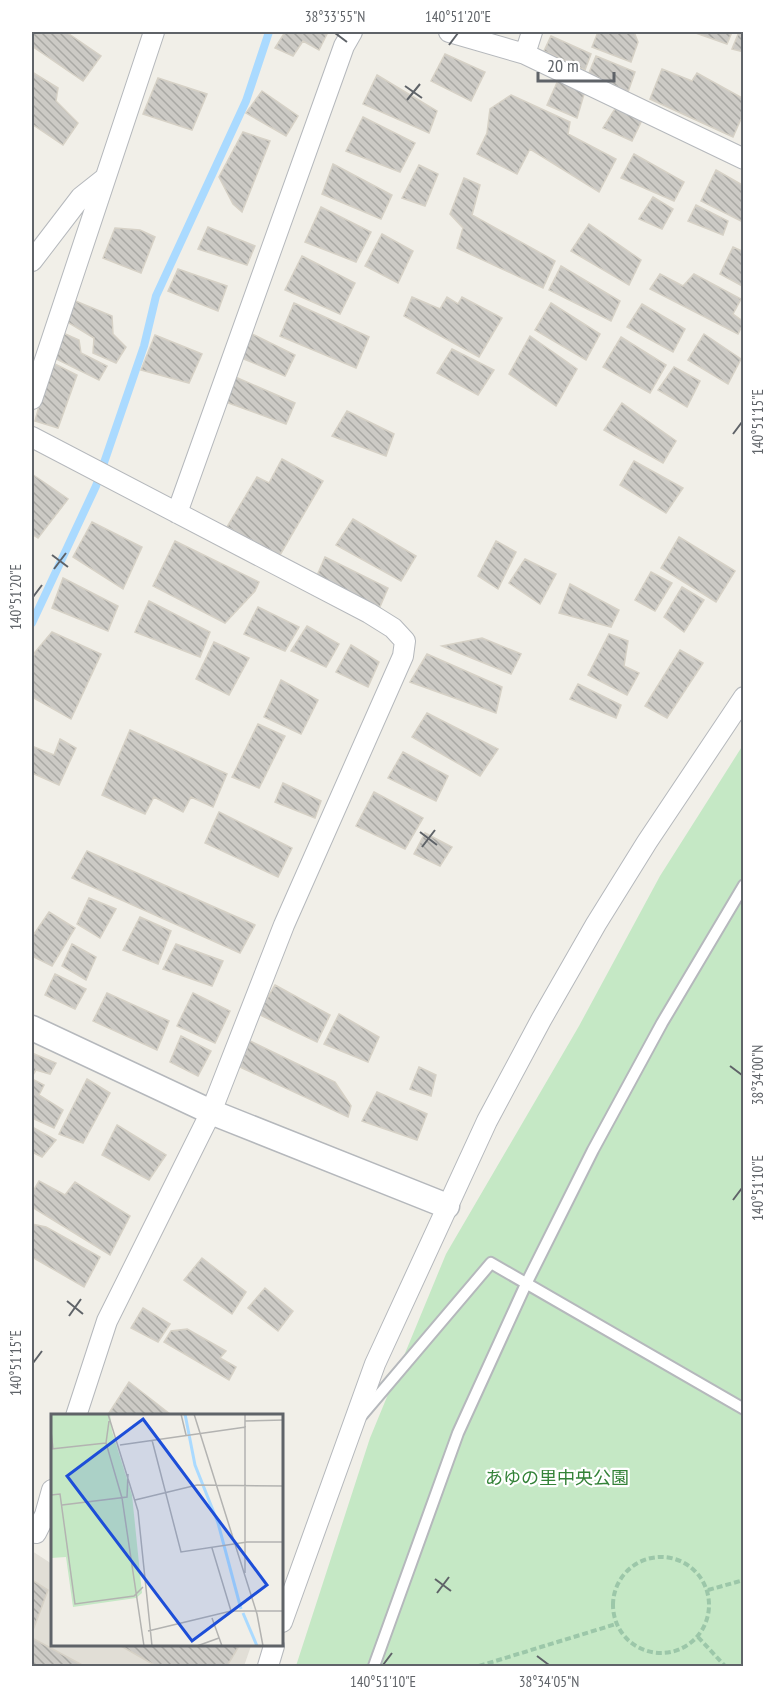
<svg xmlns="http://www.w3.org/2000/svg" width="775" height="1698" font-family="'PT Sans Narrow','Noto Sans JP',sans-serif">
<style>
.education{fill:#e1ded6}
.park{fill:#c5e8c5}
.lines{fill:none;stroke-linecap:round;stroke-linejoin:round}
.stream{stroke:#aadaff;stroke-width:8}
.building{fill:url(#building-back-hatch);stroke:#d6d1c6;stroke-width:1.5}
.service-casing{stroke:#b5b8bc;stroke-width:14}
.minor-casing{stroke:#b5b8bc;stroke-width:22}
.tertiary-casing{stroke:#b5b8bc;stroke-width:27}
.path{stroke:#9cc7a9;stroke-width:4;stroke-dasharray:6 3;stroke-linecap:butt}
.service{stroke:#fff;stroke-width:10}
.minor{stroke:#fff;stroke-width:20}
.tertiary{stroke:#fff;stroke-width:24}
.ticks{fill:none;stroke:#5f6368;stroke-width:2}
.labels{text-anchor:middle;stroke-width:4.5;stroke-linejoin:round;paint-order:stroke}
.park-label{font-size:18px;fill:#348238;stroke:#fff}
.inset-river{fill:none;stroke:#aadaff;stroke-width:3}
.inset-road{fill:none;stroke:#b3b3b1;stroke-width:1.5}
.view{fill:#1d4ed8;fill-opacity:0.15;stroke:#1d4ed8;stroke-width:3}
.inset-edge{fill:none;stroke:#5f6368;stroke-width:3}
.neatline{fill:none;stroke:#5f6368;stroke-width:2}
.ticks-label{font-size:15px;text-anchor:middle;fill:#5f6368}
</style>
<defs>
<pattern id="building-back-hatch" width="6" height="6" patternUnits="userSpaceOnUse" patternTransform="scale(1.5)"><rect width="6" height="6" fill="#cccac5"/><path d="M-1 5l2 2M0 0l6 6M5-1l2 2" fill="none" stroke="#a9a8a4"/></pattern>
</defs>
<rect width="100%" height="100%" fill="#f1efe8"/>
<path class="education" d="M32,1551L52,1564V1646H251L244,1666H32Z"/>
<path class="park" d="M743,745V1666H296L370,1438L446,1254L579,1026L660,876Z"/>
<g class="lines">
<path class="stream" d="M32,623L96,486L144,346L156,296L246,101L269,32"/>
</g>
<path class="building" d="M32,32H66L101,56L83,81L32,46Z
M285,32H321L327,34L319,50L303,41L293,56L275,48Z
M598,32H634L638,42L631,62L592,47Z
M693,32H732L727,44Z
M739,32H744V52L732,49Z
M551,36L591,54L585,70L544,51Z
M445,54L485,72L471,101L431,81Z
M596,56L635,72L628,92L589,73Z
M662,69L692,81L697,73L744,99V112L733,137L650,99Z
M32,72L58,88L56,101L78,123L63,145L32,124Z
M377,75L437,111L429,133L363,104Z
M158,78L207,94L192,130L143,114Z
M559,78L585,91L577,118L547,105Z
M262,91L298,116L286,136L246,113Z
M511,95L570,122L568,134L616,159L599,192L530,149L517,174L477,154L487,133L490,109Z
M618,104L643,118L632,141L603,128Z
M363,117L415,143L400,172L346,151Z
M243,132L270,141L242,212L233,204L219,177Z
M634,154L684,182L674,201L621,178Z
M333,164L392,195L381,219L322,194Z
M419,165L438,174L425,206L402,198Z
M716,170L744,186L743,222L701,201Z
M464,178L480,185L472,215L555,261L543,288L457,248L463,228L450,214Z
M653,197L673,209L662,229L639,219Z
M696,205L728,221L723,235L688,221Z
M321,207L371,232L356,262L305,242Z
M589,224L641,260L629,285L571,251Z
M208,227L255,246L247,265L198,249Z
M115,228L140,230L155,237L141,273L103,258Z
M382,234L413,251L398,283L365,266Z
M733,247L744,252V287L720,274Z
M302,256L355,283L340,314L285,290Z
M561,266L620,301L611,321L549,290Z
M178,269L227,286L218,311L168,291Z
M660,274L683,286L694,274L741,299L733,314L744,322L738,334L650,289Z
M412,297L440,309L447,297L458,304L462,297L502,318L479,357L404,316Z
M73,300L112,316L113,334L126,347L116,363L93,353L94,338L64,320Z
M294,303L369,337L356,368L280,336Z
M551,303L600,334L586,360L535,330Z
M642,304L685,329L673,352L627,327Z
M63,333L79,340L81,353L107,366L99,380L52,357Z
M250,333L295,355L285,376L239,357Z
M704,334L741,359L728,384L688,360Z
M155,335L202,354L189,383L141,370Z
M530,336L577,369L556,406L509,374Z
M621,337L666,365L650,393L603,367Z
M452,349L494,370L478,395L437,373Z
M51,362L77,375L58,428L35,421Z
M674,367L700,381L687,407L658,390Z
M233,376L295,403L286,424L223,401Z
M622,403L676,441L663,463L604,430Z
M347,411L394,434L386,456L332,436Z
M282,459L323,481L280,555L227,527L257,477L269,483Z
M634,461L683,488L666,513L620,485Z
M32,474L68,499L38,538L32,534Z
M353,519L416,556L401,581L336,545Z
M92,522L142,547L123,589L73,557Z
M679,537L735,571L716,602L661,568Z
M175,541L259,582L255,591L225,623L153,586Z
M496,541L516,552L498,589L478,576Z
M325,557L388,588L379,609L316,578Z
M525,559L556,574L540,604L509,583Z
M651,572L672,583L655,611L635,600Z
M63,578L118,606L108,631L52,608Z
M570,584L619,610L611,627L559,613Z
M682,587L704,600L684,632L664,617Z
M149,601L210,632L200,657L135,632Z
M258,607L299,627L285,651L244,634Z
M307,626L339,644L326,667L291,651Z
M52,632L101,654L71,719L32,697V661L35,652Z
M609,634L628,641L624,666L639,673L627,695L588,675Z
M482,638L521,654L511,674L442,646Z
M214,642L249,658L229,695L196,679Z
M351,645L379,662L368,687L336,672Z
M680,650L703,663L667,718L645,706Z
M427,654L502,687L496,713L410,682Z
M281,680L318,700L301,734L264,717Z
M578,684L621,705L616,718L570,699Z
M427,713L498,749L480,776L412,737Z
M258,724L285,736L259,788L232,777Z
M130,730L227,774L213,807L191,797L183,812L154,797L145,814L102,795Z
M60,739L76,748L59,785L32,773V746L54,755Z
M403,752L448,776L436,801L388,778Z
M283,783L321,801L315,818L275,802Z
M374,792L423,818L405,849L356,826Z
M219,812L292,848L278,877L205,843Z
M425,833L452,847L440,866L414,854Z
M87,851L255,925L240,953L72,878Z
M89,898L116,909L100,938L77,924Z
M49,912L75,928L52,966L32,956V937Z
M140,917L171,931L158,964L123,950Z
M72,944L96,957L86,980L62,966Z
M176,944L223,961L212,986L163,969Z
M55,974L86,989L75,1009L45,995Z
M275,985L330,1015L317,1042L258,1014Z
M107,993L169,1021L157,1050L93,1021Z
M193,993L230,1011L215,1043L177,1026Z
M339,1014L379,1037L368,1062L324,1044Z
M181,1036L211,1051L198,1076L170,1062Z
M250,1041L335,1082L351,1106L348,1117L240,1067Z
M32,1053L56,1063L50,1074L36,1070L33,1075L32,1074Z
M419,1067L436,1075L431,1096L410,1089Z
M32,1079L44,1085L39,1095L63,1110L54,1128L32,1118Z
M87,1079L110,1093L83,1143L59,1134Z
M377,1092L427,1114L417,1140L362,1121Z
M117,1125L166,1155L149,1180L102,1155Z
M32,1127L56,1140L42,1157L32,1152Z
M39,1181L65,1195L75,1182L130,1216L110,1255L32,1207V1193Z
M32,1224L46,1227L100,1257L84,1287L32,1257Z
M202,1258L246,1292L232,1314L184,1280Z
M265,1288L293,1311L278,1331L248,1308Z
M143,1308L170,1324L158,1342L131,1328Z
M187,1329L226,1351L220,1358L236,1367L229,1380L164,1342L171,1331Z
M129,1382L170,1414L168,1416H115L109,1413Z
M32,1580L48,1590L32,1633Z
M32,1638L84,1666H32Z
M121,1646H239L227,1666H156Z"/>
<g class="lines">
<defs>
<path id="service" d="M362,1415L491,1263L744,1409
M374,1666L458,1433L526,1284L593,1150L662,1023L744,885"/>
<path id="minor" d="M449,32L525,54L744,159
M525,54L532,32
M32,261L81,197L105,178
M32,399L154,32
M32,437L369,613L393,628L405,641L403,656L284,925L211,1112L107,1321L76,1416
M177,513L344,46L352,32
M32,1531L36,1533L45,1515L52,1490
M282,1622L375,1364L487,1121L541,1020L596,924L647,842L744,697
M268,1666L274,1646"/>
<path id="tertiary" d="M32,1028L211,1112L447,1206"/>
</defs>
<use href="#service" class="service-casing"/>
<use href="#minor" class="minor-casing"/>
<use href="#tertiary" class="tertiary-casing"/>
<path class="path" d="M613 1605a48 48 0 1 1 96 0a48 48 0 1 1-96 0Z
M708,1590L744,1580
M698,1637L725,1666
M479,1666L616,1624"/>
<use href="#service" class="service"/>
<use href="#minor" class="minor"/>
<use href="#tertiary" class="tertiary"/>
</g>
<path class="ticks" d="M335,33L347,42M449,45L458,33M405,86L422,98M407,100L420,84M733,434L742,422M52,555L68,567M54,569L66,553M33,597L42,585M420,832L437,845M422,847L435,830M730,1066L742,1075M733,1200L742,1188M67,1301L83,1314M69,1316L81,1299M33,1363L42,1351M435,1579L451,1591M437,1593L449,1577M537,1656L549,1665M383,1665L392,1653"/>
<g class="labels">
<g class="park-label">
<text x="557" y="1484">あゆの里中央公園</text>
</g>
</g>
<g transform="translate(51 1414)">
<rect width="232" height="232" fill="#f1efe8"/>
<path d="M0,0H59L61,17L81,81L91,179L85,184L22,193L15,143L0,144Z" fill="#c5e8c5"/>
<path class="inset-river" d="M134,0L144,51L167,109L190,195M192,199L206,232"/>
<path class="inset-road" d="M57,0L87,97L101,232M130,0L135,21M143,0L206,200L212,232M58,7L55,29L71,84L93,232M194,7L233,6M0,17L2,35M101,26L130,138L196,128H233M69,31L195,13M0,35L55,29M0,81L9,80L24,190L83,182L92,173M84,86L146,71L233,72M11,91L76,83L77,60M161,134L180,197M194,159V0M161,204L171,232M97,217L180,197H233M146,232L168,224"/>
<path class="view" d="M92,5L216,171L141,227L16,62Z"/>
<rect width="232" height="232" class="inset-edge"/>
</g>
<rect width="775" height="1698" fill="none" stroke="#ffffff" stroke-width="66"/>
<path d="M538 72v9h76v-9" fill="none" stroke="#5f6368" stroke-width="3"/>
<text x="547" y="72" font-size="18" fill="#5f6368" stroke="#ffffff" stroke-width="4.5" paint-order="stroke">20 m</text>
<rect x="33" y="33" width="709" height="1632" class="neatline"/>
<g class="ticks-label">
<text x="335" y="22">38°33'55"N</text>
<text x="458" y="22">140°51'20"E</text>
<text transform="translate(758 422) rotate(-90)" y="5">140°51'15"E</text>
<text transform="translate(16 597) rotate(-90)" y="5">140°51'20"E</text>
<text transform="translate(758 1075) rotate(-90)" y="5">38°34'00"N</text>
<text transform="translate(758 1188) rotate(-90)" y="5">140°51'10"E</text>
<text transform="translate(16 1363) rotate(-90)" y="5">140°51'15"E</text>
<text x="383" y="1687">140°51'10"E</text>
<text x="549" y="1687">38°34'05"N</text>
</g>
</svg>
